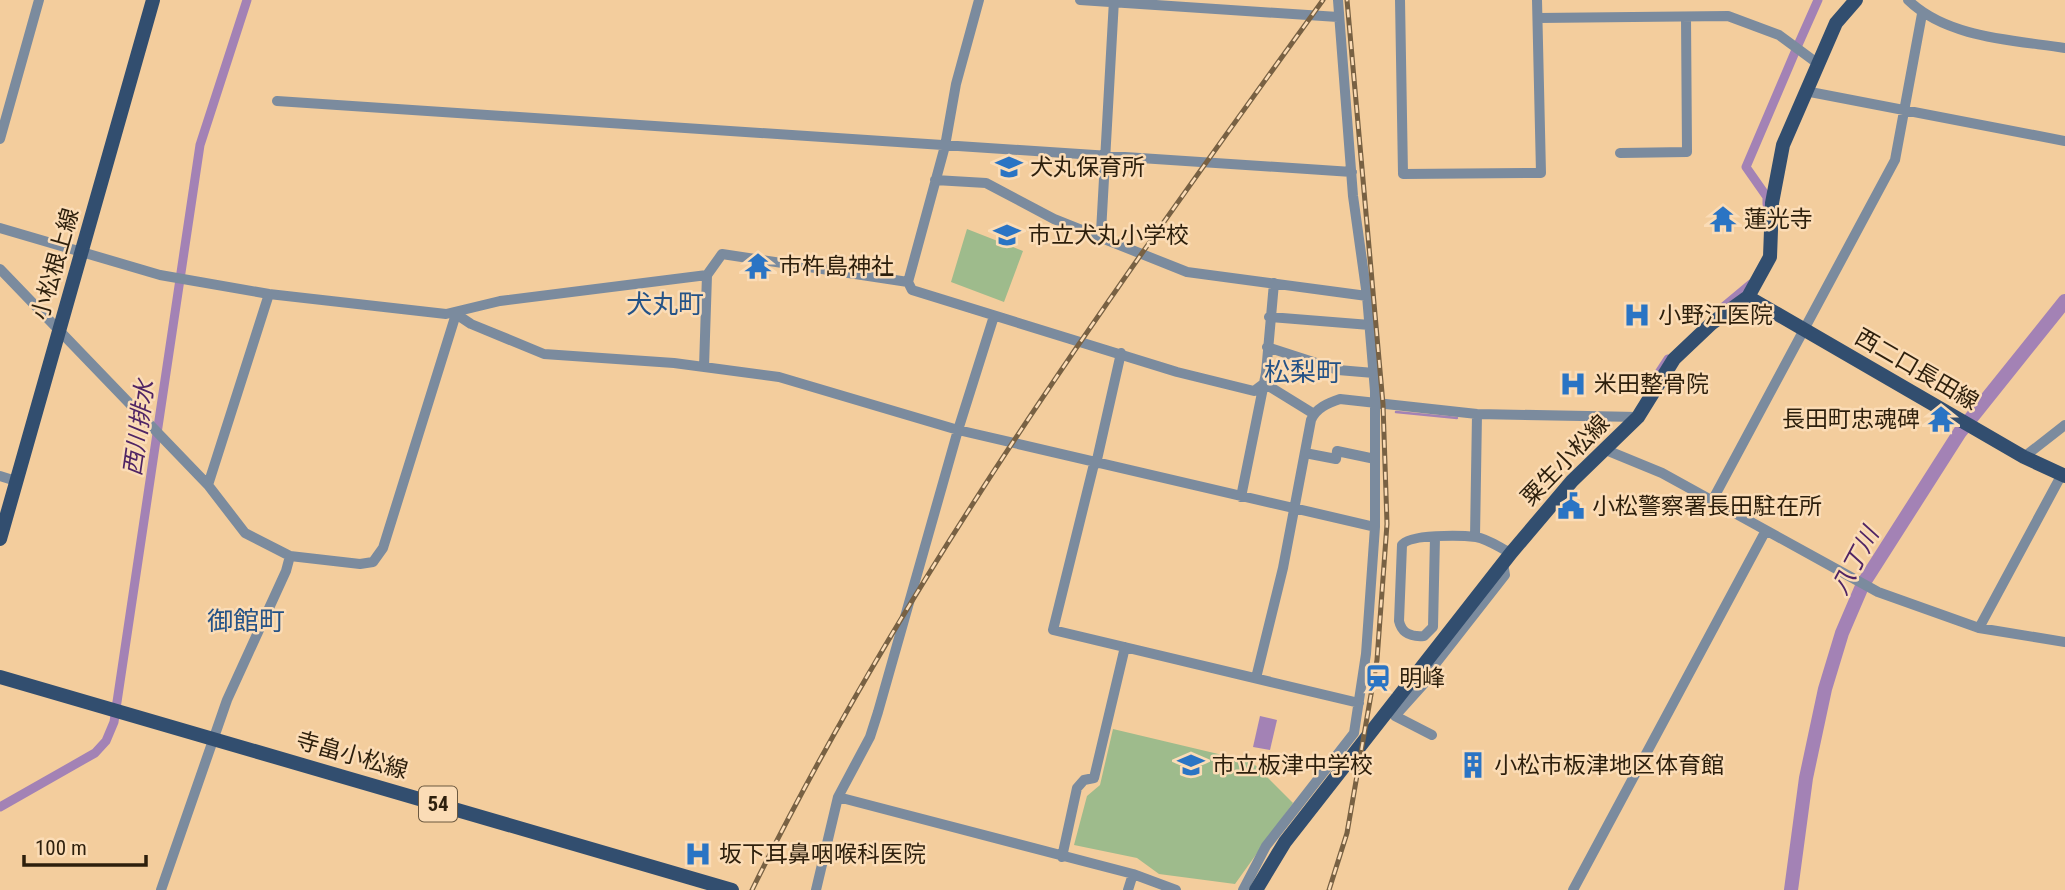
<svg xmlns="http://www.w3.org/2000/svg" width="2065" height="890" font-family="'Roboto Condensed','Noto Sans JP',sans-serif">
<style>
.pitch{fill:#9ebb8c}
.water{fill:#a382b5}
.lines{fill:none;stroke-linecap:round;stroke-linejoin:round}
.stream{stroke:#a382b5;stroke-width:2.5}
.canal{stroke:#a382b5;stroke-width:9}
.river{stroke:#a382b5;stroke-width:14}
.minor{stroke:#7b8b9e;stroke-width:10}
.major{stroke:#324e6f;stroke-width:14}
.rail-casing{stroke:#786143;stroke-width:5}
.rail{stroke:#fbdcb6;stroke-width:2.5;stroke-dasharray:8;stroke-linecap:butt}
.labels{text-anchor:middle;stroke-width:5;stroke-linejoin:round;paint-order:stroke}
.shield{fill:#fbdcb6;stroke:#6b583f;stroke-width:2}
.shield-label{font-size:21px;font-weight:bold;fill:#2d1f0c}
.poi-label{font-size:23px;fill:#2d1f0c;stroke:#fbdcb6;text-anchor:start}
.street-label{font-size:23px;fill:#2d1f0c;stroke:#fbdcb6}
.water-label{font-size:24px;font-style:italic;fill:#4f2464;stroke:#fbdcb6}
.quarter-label{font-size:26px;fill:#255387;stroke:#fbdcb6}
</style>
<rect width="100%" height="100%" fill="#f3cd9d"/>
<path class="pitch" d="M967,229L1023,251L1004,302L951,282Z
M1113,729L1252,762L1293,803L1235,884L1159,874L1137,858L1074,845L1087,796L1100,785Z"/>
<path class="water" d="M1260,716L1277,720L1270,750L1253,747Z"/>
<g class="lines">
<path class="stream" d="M1396,412L1457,418"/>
<path class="canal" d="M1798,45L1818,0
M1767,204V197L1746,167L1795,52
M1721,309L1751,284
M1651,385L1668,359
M0,807L95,753L106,741L114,722L200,145L247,0"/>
<path class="river" d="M1791,890L1806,778L1825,689L1842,633L1863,584L1960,432L2065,301"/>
<path class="minor" d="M979,0L956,84L945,146L908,282L912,290L1177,372L1254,391L1262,385
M1080,0L1338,17
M1400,0L1403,174L1541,173L1537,0
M1908,0C1947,38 2013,40 2065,48
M1538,18L1728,16L1779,35L1817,63
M1805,91L2065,141
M277,101L1352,172
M0,139L39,0
M1620,153L1687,152L1686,17
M935,180L986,183L1054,219L1187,272L1367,296
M0,228L160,275L269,294L446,314L500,301L707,275
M1101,232L1114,0
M0,269L208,485L245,533L290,556L360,564L373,562L383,548L456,314
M456,314L471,324L544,354L674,363L779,377L958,430L1375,527
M1269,317L1370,325
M1267,347L1338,370L1374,373
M704,367L707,275L722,254L908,282
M1262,385H1267L1314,414
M1606,450L1662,473L1878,592L1979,628L2065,642
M1305,453L1336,459L1337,451L1375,459
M2024,457L2065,425
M1094,464L1053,630L1359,703
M1096,464L1121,353
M0,476L16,481
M208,485L269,294
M1241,497L1266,373L1274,283
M1712,501L1895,160L1922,14
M1435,537L1433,627L1424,636C1411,637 1402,634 1399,621L1402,545C1409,534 1461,535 1476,537C1488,539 1500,548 1511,553
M1475,537L1477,414
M1979,628L2062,474
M1256,678L1283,568L1311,420C1316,408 1328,403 1340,399L1477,414L1638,417
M1432,735L1395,716L1431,676L1433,667L1505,575L1503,563
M838,797L1133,874L1176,890
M1062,857L1077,788L1084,780L1094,778L1125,647
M161,890L227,700L286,571L290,556
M816,890L838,797L870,737L878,712L958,430L994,316
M1128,890L1133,874
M1243,890L1266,846L1354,733L1366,654L1375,527V391L1367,296L1353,196L1338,0
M1573,890L1765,532"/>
<path class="major" d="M1748,297L2024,457L2065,476
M0,539L153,0
M0,677L732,890
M1256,890L1285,842L1511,553L1572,481L1638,417L1674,359L1712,323L1748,297L1770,257L1772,203L1783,145L1836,23L1856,0"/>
<defs>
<path id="rail" d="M752,890C908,573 1117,286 1323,0
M1329,890L1347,833L1377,660L1387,524L1383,404L1347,0"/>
</defs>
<use href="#rail" class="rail-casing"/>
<use href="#rail" class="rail"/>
</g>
<defs>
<symbol id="school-bare" viewBox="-9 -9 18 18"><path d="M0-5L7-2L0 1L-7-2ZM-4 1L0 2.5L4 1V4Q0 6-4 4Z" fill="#2a74c4" stroke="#fbdcb6" stroke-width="2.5" paint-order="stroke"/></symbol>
<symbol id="temple-bare" viewBox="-9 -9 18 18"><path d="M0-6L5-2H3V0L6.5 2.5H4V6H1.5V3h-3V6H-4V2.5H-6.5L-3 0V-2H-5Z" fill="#2a74c4" stroke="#fbdcb6" stroke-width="2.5" paint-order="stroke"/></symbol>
<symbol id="hospital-bare" viewBox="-9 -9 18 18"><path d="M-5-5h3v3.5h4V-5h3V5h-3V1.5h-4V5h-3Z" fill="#2a74c4" stroke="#fbdcb6" stroke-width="2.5" paint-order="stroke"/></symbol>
<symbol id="civic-bare" viewBox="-9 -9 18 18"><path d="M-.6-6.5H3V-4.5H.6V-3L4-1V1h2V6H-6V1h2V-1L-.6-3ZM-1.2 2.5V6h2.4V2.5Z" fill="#2a74c4" stroke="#fbdcb6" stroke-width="2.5" paint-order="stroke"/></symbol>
<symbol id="station-bare" viewBox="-9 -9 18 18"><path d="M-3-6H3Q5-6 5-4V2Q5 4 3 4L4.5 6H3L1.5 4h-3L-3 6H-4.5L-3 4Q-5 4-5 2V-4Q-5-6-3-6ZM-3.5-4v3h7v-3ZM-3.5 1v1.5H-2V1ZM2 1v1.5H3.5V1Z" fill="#2a74c4" stroke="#fbdcb6" stroke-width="2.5" paint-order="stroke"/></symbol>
<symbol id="building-bare" viewBox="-9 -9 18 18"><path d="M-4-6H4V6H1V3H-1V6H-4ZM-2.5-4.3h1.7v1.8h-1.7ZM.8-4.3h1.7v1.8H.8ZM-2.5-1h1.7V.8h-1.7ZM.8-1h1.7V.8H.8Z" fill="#2a74c4" stroke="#fbdcb6" stroke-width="2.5" paint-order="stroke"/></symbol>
</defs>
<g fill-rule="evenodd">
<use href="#school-bare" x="990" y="148" width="38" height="38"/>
<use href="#temple-bare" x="1704" y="200" width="38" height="38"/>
<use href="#school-bare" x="988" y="216" width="38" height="38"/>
<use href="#temple-bare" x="739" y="247" width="38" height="38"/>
<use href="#hospital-bare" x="1618" y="296" width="38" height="38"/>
<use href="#hospital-bare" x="1554" y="365" width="38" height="38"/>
<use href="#temple-bare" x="1922" y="400" width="38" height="38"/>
<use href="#civic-bare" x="1552" y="487" width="38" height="38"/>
<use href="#station-bare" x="1359" y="659" width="38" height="38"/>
<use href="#school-bare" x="1172" y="746" width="38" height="38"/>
<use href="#building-bare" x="1454" y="746" width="38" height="38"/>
<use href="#hospital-bare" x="679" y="835" width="38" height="38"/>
</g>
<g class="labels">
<rect class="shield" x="419" y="786.5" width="38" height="35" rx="5"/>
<g class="shield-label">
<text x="438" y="811">54</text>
</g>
<g class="poi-label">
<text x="1030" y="175">犬丸保育所</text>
<text x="1744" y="227">蓮光寺</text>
<text x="1028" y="243">市立犬丸小学校</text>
<text x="779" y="274">市杵島神社</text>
<text x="1658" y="323">小野江医院</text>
<text x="1594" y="392">米田整骨院</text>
<text x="1920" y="427" text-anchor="end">長田町忠魂碑</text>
<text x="1592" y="514">小松警察署長田駐在所</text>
<text x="1399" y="686">明峰</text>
<text x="1212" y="773">市立板津中学校</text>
<text x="1494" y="773">小松市板津地区体育館</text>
<text x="719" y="862">坂下耳鼻咽喉科医院</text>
</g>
<g class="street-label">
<text transform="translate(55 264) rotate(-74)" y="8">小松根上線</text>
<text transform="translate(1917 369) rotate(30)" y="8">西二口長田線</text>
<text transform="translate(1565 460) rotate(-46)" y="8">粟生小松線</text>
<text transform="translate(352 755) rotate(16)" y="8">寺畠小松線</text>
</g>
<g class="water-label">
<text transform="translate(139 428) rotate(-82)" y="8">西川排水</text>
<text transform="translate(1855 561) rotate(-62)" y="8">八丁川</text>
</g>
<g class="quarter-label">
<text x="665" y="313">犬丸町</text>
<text x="1303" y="381">松梨町</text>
<text x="246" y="630">御館町</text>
</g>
</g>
<path d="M24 855v10h122v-10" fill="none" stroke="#2d1f0c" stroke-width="3.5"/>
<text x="35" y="855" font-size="21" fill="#2d1f0c" stroke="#fbdcb6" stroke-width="5" paint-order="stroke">100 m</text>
</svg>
